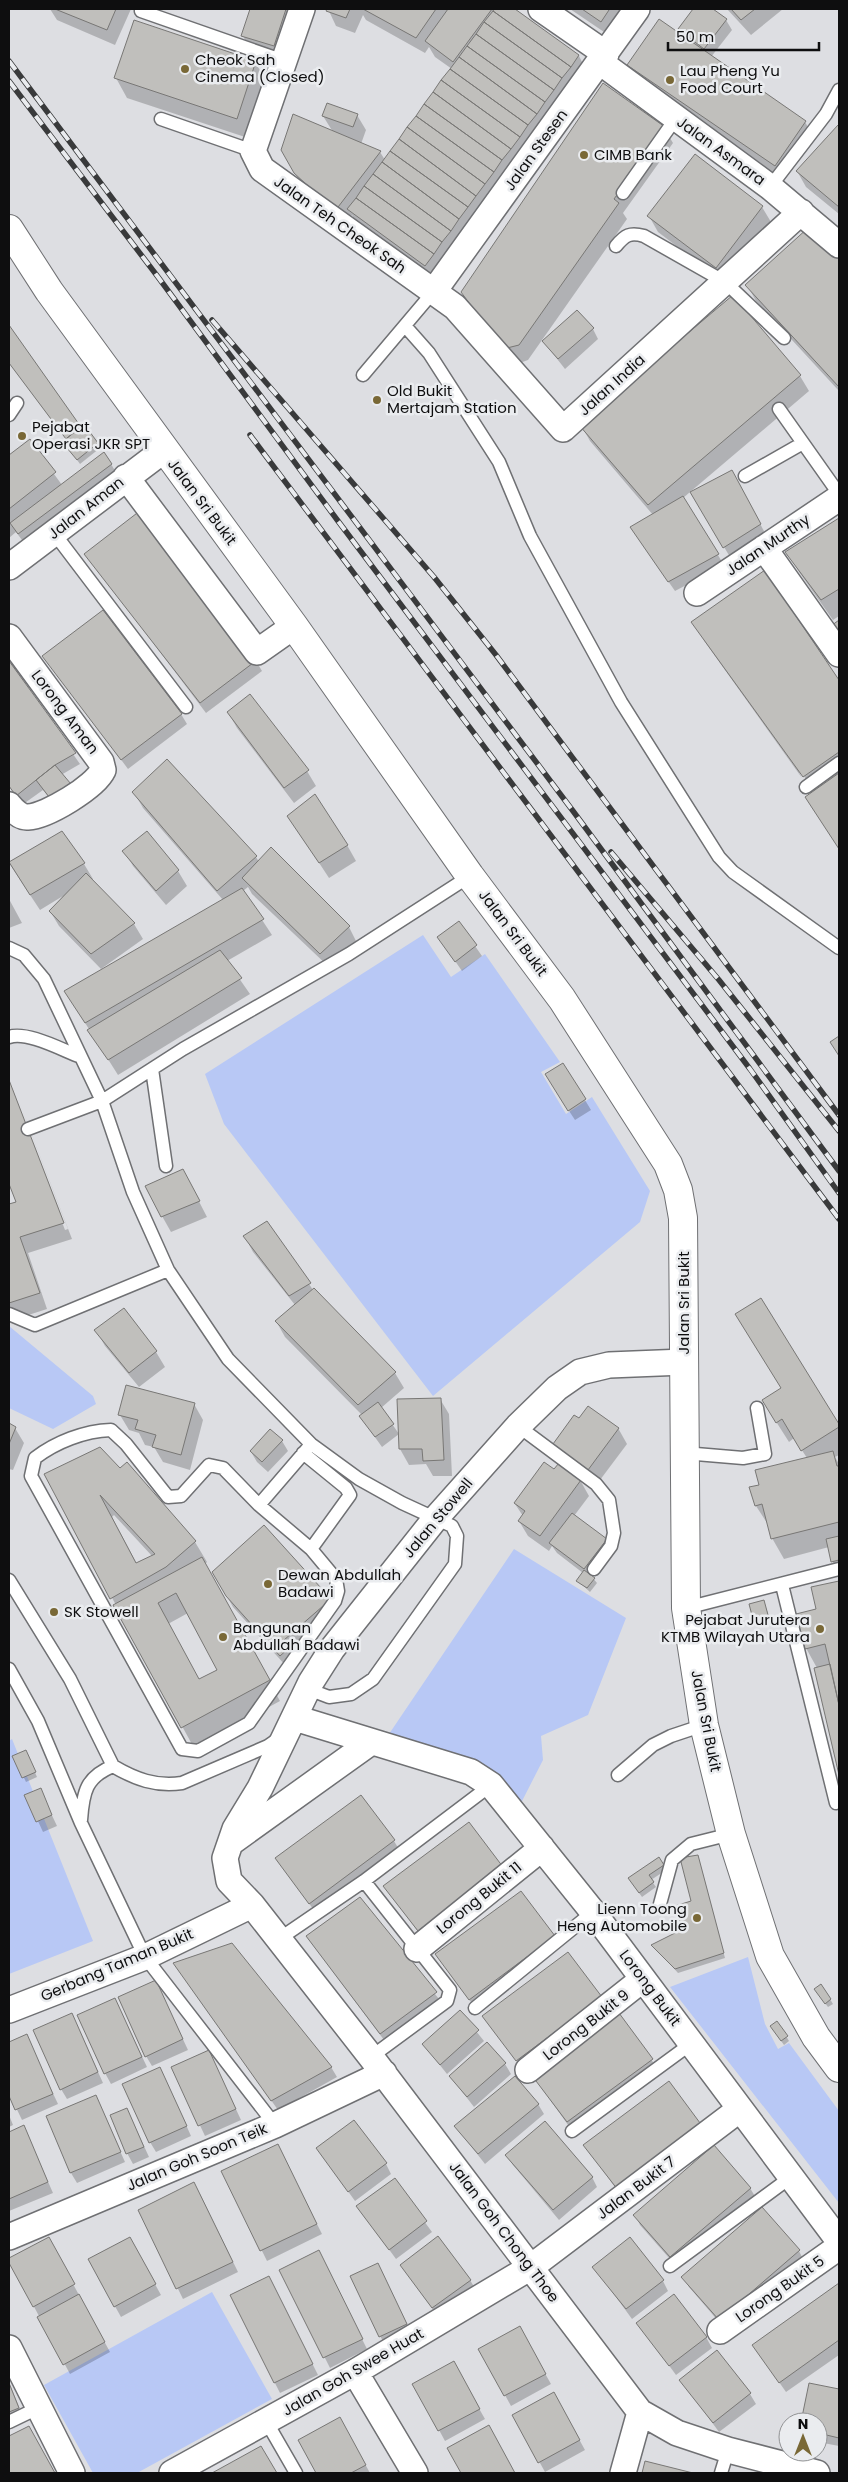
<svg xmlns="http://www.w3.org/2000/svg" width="848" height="2482" font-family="Poppins,sans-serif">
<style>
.green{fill:#b8c8f5}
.shadow{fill:#0003;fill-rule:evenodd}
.building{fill:#c0bfbc;stroke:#787775;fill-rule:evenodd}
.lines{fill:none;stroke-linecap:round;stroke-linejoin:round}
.service-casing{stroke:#6f7073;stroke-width:15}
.minor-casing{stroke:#6f7073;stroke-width:28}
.tertiary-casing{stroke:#6f7073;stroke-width:30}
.service{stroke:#fff;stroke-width:12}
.minor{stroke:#fff;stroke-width:25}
.tertiary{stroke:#fff;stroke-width:28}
.rail-casing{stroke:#393a3b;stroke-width:5.5}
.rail{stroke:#eaecef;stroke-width:4;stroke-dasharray:11;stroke-linecap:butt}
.poi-dot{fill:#796836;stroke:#eaecef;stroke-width:2}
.labels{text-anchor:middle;stroke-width:5;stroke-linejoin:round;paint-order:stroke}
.poi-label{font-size:15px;fill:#0e0e0f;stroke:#eaecef;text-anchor:start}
.street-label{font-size:15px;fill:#0e0e0f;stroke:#eaecef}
</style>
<rect width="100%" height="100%" fill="#dddee2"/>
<path class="green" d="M423,935L451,977L485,954L560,1062L541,1072L566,1114L592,1097L650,1191L640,1222L433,1396L224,1124L205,1074Z
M9,1326L93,1396L96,1404L53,1429L9,1408Z
M514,1549L626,1618L588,1715L541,1736L543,1760L520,1805L478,1762L389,1734Z
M12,1739L93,1941L9,1974V1741Z
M748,1957L765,2024L778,2049L789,2043L839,2111V2203L670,1987Z
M212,2292L272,2399L137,2473H93L44,2385Z"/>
<path class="shadow" d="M50,9H131L115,45L57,20Z
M251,9H300L282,61L251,51L243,36Z
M328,9H513L579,56L587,72L434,281L358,225L352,215L344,226L305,189L282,150L333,132L323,116L357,115L366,130L361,144L380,152L385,160L452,69L435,57L429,47L425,53L366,20L363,15L355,33L336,26Z
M570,9H630L610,36Z
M695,9H711L726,20L732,30L711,57L805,122L814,137L784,181L638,80L629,65L685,39L679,29Z
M727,9H783L751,35Z
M255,62L267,82L248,138L127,98L116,78Z
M838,127L839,128V214L806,187L797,171Z
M664,128L673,143L623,213L627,219L528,360L517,364L472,308L463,292Z
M695,156L762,207L771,222L725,283L658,232L649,216Z
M809,228L839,261V391L756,301L747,285Z
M732,297L800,376L809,391L683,498L724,565L675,591L638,538L653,515L590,441L581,425Z
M9,328L80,429L100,448L80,464L67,446V440L9,362Z
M593,329L598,339L565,369L543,341Z
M30,441L62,485L111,464L117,474L25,544L16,532L9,538V457Z
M738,481L766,535L730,557L692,493Z
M839,519V616L833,620L799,572L787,552Z
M86,554L256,661L262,671L206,713Z
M765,572L839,682V848L807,798L814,793L801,771L799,772L802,778L705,642L693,622Z
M44,656L181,714L187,724L128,769Z
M9,663L80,764L61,775L63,815L43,790L22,805L9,786Z
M228,712L307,771L316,786L294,803L237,728Z
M134,792L256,857L259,862L349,927L357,943L330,968L252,894L248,887L243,891L272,935L227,961L250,994L118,1075L75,1007L102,970L59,926L50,911L63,896L40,910L9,863L62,833L84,864L93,879L91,880L134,924L143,939L101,969L103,970L223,900L143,808Z
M289,817L347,845L356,861L329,878Z
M124,851L178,871L187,886L166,905L133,866Z
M9,899L22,923L9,928Z
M459,923L482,956L462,971L439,938Z
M9,1075L72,1239L28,1253L47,1309L16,1319L9,1306V1206L17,1202L9,1180V1083L65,1230L68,1229Z
M552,1085L585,1100L591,1110L575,1120Z
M191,1186L207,1217L171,1232L162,1216Z
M245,1237L309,1284L313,1290L395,1373L404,1388L381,1408L399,1434L382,1447L367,1426L362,1415L285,1337L276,1321L295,1305L253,1252Z
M761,1300L839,1427V1455L835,1457L839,1464V1571L832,1561L829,1547L784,1559L772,1538L769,1526L756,1506L751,1488L760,1486L807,1458L794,1438L789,1442L775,1420L782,1389L736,1315Z
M123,1310L156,1352L165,1367L139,1387L105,1346L96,1330Z
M440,1399L449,1414L452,1476H433L426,1464L409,1465L400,1449L398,1401Z
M194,1404L203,1420L190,1470L163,1462L154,1447L145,1445L139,1433L129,1430L120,1415Z
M579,1420L618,1428L627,1444L597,1484L564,1460L555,1444Z
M9,1425L15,1428L24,1443L13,1470L9,1469Z
M282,1441L288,1451L268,1472L257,1462L251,1452Z
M127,1464L195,1542L207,1562L205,1564L280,1701L194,1748L45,1475L120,1469ZM114,1515L152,1556L137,1564L112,1517ZM188,1613L219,1670L199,1681L168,1624Z
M580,1480L589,1496L574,1516L606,1540L612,1550L592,1577L597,1583L590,1592L578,1581L583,1573L557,1553L552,1546L549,1551L528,1536L519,1521L523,1516L515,1504Z
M264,1527L336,1610L290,1650L295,1658L286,1666L233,1607L213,1572Z
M839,1582V1769L815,1669L817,1668L806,1648L818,1609L812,1588Z
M764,1601L770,1620L757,1624L751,1604Z
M14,1757H28L37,1777L26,1782Z
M40,1790L57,1826L43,1832L26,1795Z
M394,1841L400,1851L316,1913L276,1858Z
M698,1856L725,1958L678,1973L653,1945L683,1931L692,1902Z
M658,1858L666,1870L651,1880L656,1887L642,1897L632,1883Z
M502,1868L424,1940L385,1886Z
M360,1898L442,2003L387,2044L307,1937Z
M554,1937L560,1947L476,2009L437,1955Z
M181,1973L331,2067L337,2077L278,2110Z
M161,1992L188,2050L152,2066L146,2056Z
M818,1994L830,1999L833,2004L828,2007Z
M601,1998L523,2070L484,2016Z
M120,2010L147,2067L111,2084L105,2073Z
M460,2011L484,2041L447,2074L423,2044Z
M77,2025L103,2083L67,2099L61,2089Z
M774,2031L786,2036L789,2041L784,2045Z
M26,2036L58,2104L22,2120L9,2093V2044Z
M209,2051L241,2120L205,2136L173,2068Z
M651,2059L657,2069L573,2132L534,2077Z
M505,2064L511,2074L474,2107L450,2076Z
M165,2078L191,2136L156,2152L150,2142Z
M669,2083L624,2200L585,2145Z
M96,2097L125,2162L77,2183L71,2173Z
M538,2104L544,2114L485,2164L456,2127Z
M127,2109L149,2157L133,2164L127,2153Z
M9,2115L13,2125L9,2127Z
M24,2127L53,2193L9,2211V2133Z
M317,2148L386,2164L391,2174L355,2201Z
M507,2155L592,2177L597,2187L559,2220L513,2165Z
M283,2156L322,2234L267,2261L223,2172Z
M394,2180L432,2232L396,2259L358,2207Z
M750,2188L756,2198L677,2267L640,2225L635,2215Z
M200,2194L238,2272L183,2299L139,2210Z
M48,2238L110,2352L70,2374L9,2260Z
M135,2248L161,2295L121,2317L89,2260Z
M799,2251L804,2261L725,2329L689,2287L683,2277Z
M323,2261L367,2349L330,2368L281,2270Z
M401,2265L470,2280L476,2290L439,2318Z
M594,2267L663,2281L668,2291L632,2319Z
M383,2275L412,2334L386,2346L380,2336Z
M269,2277L318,2375L280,2393L231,2296Z
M839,2284V2355L786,2392L753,2345Z
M638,2323L706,2337L712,2348L676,2375Z
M525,2338L551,2384L511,2406L480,2349Z
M453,2363L485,2419L445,2441L414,2384Z
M681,2380L750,2394L756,2404L719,2432Z
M9,2382L24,2419L9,2425Z
M810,2385L839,2390V2446L818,2442V2422H802Z
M554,2394L585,2450L545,2472L514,2416Z
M340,2419L370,2473H317L300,2441Z
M489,2427L514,2473H462L449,2449Z
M28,2428L54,2473H9V2437Z
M261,2448L276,2473H214Z"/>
<path class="building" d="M55,9H116L107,30Z
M250,9H286L274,46L241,36Z
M327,9H350L346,18L326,11Z
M363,9H436L416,38Z
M448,9H492L453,62L425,41Z
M494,9H515L579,55L571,67L493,11Z
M582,9H608L609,10L601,22Z
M693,9H713L727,19L704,49L678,29Z
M731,9H755L741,20Z
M493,11L571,67L562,78L484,22Z
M659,19L806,121L775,166L627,65Z
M134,20L256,61L237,119L114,78Z
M484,22L562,78L554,90L476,34Z
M476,34L554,90L545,102L467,46Z
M467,46L545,102L537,114L459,57Z
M459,57L537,114L528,125L450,69Z
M450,69L528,125L520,137L441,80Z
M441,80L520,137L511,149L433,92Z
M603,83L665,127L614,199L619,203L519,345L507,348L501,347L461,292Z
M433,92L511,149L502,160L424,104Z
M327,103L358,114L353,127L322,116Z
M424,104L502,160L494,172L416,116Z
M293,114L381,151L335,211L294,173L281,150Z
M416,116L494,172L485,184L407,127Z
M838,125L839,126V207L796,171Z
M407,127L485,184L476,196L399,139Z
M399,139L476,196L468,207L390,151Z
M390,151L468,207L459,219L382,162Z
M695,154L763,206L716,268L647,216Z
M382,162L459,219L451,231L373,174Z
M373,174L451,231L442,242L364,186Z
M364,186L442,242L434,254L356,198Z
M356,198L434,254L425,266L347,209Z
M809,227L839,259V387L745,285Z
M733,295L801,375L648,505L579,425Z
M577,310L594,328L558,359L542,341Z
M9,325L81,427L66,439L9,363Z
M84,424L98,443L77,460L62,442Z
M30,439L56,472L9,509V455Z
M104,452L112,464L18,534L10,523Z
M732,470L761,524L723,548L690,492Z
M683,496L719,554L668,582L630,527Z
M141,510L257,660L200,703L84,554Z
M839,518V589L821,600L785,552Z
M765,570L839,680V752L803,777L691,622Z
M103,610L182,714L121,760L42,656Z
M839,620V636L831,626Z
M9,661L76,753L55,765L16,796L9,786Z
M250,694L309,770L284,788L227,712Z
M167,759L257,856L217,891L132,792Z
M55,765L76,790L56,806L36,780Z
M839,773V849L805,797Z
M315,794L348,845L319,863L287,816Z
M62,831L85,863L30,895L9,862Z
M147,831L179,870L156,891L122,851Z
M271,847L350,926L320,954L242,878Z
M86,873L135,923L91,954L49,911Z
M242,888L264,919L85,1023L64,991Z
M459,921L477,945L455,962L437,937Z
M220,950L242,978L108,1060L87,1030Z
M839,1036V1056L830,1042Z
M563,1063L586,1099L568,1111L545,1074Z
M9,1080L64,1223L20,1237L40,1293L9,1303V1204L16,1202L9,1184Z
M183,1169L200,1201L161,1217L145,1186Z
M267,1221L311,1283L289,1296L243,1236Z
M314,1288L396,1372L358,1405L275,1321Z
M761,1298L839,1424V1427L801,1451L782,1419L776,1423L762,1400L781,1388L735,1314Z
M124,1308L157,1351L129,1373L94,1330Z
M126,1385L195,1403L181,1455L152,1447L156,1435L135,1429L138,1420L118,1415Z
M441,1398L444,1460L423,1461L422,1449H399L397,1399Z
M378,1402L394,1424L375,1437L359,1416Z
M588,1406L619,1428L588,1470L553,1444L574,1415L579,1418Z
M9,1423L16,1427L9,1444Z
M270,1429L283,1440L262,1462L250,1451Z
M100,1447L120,1468L127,1462L196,1541L166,1567L110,1599L44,1474ZM100,1495L155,1554L136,1563Z
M833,1451L837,1466H839V1522L771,1539L762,1504L755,1506L749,1487L759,1485L755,1470Z
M544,1462L554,1469L559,1463L581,1480L540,1536L518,1521L525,1511L514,1503Z
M572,1513L607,1539L584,1569L549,1543Z
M264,1525L331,1599L284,1640L290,1647L280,1656L226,1596L212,1572Z
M839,1536V1560L831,1562L826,1539Z
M202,1557L270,1680L181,1728L113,1605ZM176,1593L217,1670L199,1679L158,1603Z
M584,1570L595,1578L587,1588L576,1581Z
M839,1581V1705L825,1644L805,1649L796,1614L816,1609L811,1587Z
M764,1600L768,1615L753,1619L749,1604Z
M830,1664L839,1705V1775L814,1668Z
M26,1750L36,1772L22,1778L12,1756Z
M41,1788L52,1815L36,1822L24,1795Z
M361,1795L395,1840L309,1904L275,1858Z
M469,1822L503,1867L418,1931L383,1886Z
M698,1855L724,1953L675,1969L651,1945L681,1930L675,1906L691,1901L680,1858Z
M659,1857L664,1865L649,1875L654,1882L639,1893L628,1878Z
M521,1891L555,1936L469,2000L435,1954Z
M360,1897L437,1992L380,2034L306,1936Z
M232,1943L332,2067L271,2101L173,1963Z
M568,1952L602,1997L516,2061L482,2016Z
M156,1980L183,2039L145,2057L118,1997Z
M821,1984L831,1999L825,2004L814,1989Z
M115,1998L142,2057L104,2074L77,2015Z
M460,2010L479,2030L440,2065L422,2044Z
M72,2013L98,2072L60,2090L33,2030Z
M619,2013L653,2059L567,2122L533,2077Z
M777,2021L788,2036L781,2041L770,2026Z
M27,2034L53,2094L15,2110L9,2096V2042Z
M487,2042L506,2063L467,2097L449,2076Z
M209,2050L236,2109L198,2126L171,2067Z
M160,2067L187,2126L149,2143L122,2084Z
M515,2076L539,2104L478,2154L454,2126Z
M669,2081L703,2127L618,2190L583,2145Z
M96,2095L121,2152L70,2173L46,2116Z
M127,2108L144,2147L126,2154L110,2115Z
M354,2120L387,2163L348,2192L316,2148Z
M545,2121L593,2177L553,2210L505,2155Z
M24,2125L48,2182L9,2199V2132Z
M278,2144L317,2224L260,2251L221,2171Z
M714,2145L751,2188L670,2257L633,2215Z
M395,2178L427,2221L389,2250L356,2206Z
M194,2182L233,2262L176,2289L138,2210Z
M762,2207L800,2250L719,2320L681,2277Z
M438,2236L471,2280L432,2308L400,2265Z
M49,2237L75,2284L33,2307L9,2263V2258Z
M130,2237L156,2284L114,2307L88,2259Z
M630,2237L664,2280L626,2309L592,2267Z
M319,2250L363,2339L323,2358L279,2270Z
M378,2263L407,2324L379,2337L350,2276Z
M269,2276L313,2364L274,2383L230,2295Z
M839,2283V2340L779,2383L752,2345Z
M79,2294L105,2342L63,2365L37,2317Z
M674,2294L707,2337L669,2366L636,2323Z
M520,2326L546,2374L504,2396L478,2349Z
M717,2350L751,2393L713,2423L679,2380Z
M454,2361L480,2409L438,2431L412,2384Z
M9,2383L19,2408L9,2412Z
M809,2383L839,2389V2438L818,2433V2422H801Z
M554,2392L580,2440L538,2463L512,2415Z
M340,2417L366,2465L351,2473H316L298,2440Z
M489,2425L515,2473H461L447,2448Z
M29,2426L55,2473H9V2436Z
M261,2446L277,2473H212Z
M645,2461L693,2473H642Z"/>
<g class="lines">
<defs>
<path id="service" d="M141,11L284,61
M161,119L253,151
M770,187L826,114L839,90
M623,193L676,118
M616,246C625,235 630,232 644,236L725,282L784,338
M406,327L429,353L499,462L530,536L621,702L719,857L733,872L839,948
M363,375L434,291
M779,409L839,494
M9,415L17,403
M745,476L803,443
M54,533L186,707
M806,787L839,763
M9,948L24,955L44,979L102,1101L133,1192L168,1270L228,1359L311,1444L359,1479L402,1503L452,1526L457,1536L455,1564L373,1679L351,1694L329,1697L308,1689
M9,1037C28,1031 62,1050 81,1057
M152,1069L166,1166
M28,1129L102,1101L183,1049L349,954L470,876
M9,1314L35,1325L168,1270
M518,1426L596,1484L609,1500L614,1533L611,1546L594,1569
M111,1430L126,1444L168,1497L181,1496L209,1465L223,1468L259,1505L311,1549L336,1579L338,1591L335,1601L249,1723L198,1751L182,1749L31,1476L35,1458C56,1442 84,1431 111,1430Z
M303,1453L346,1488L350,1495L311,1549
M684,1453L743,1458L765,1454L757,1408
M259,1505L308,1448
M9,1580L70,1679L113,1766C86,1777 83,1792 81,1820
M782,1585L836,1803
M686,1608L839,1569
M9,1669L38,1721L81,1823L145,1957L275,2125
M113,1766C135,1779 156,1787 182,1783L268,1746L281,1737
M618,1775L653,1745L671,1736L704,1725
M364,1881L450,1990L447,2001L371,2057
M660,1904L672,1860L691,1844L731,1834
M279,1939L364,1881L491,1785
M475,2008L593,1912
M572,2131L692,2043
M670,2266L791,2177
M266,2421L296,2473
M9,2422L40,2407
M721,2473L728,2450"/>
<path id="minor" d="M302,9L253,151L262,169L455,307L563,429L801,212
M541,9L606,54
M600,62L770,187L839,245
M434,291L637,9
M126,477L257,652L294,626
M764,548L839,654
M9,567L164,450
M697,593L839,498
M9,637L101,762L103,770C95,787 47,816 28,817C21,818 13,810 9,805
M684,1362L609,1365L580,1372L557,1388L518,1426L435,1519L332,1649L311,1682L260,1788L235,1829L225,1858L229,1881L252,1905L371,2057L640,2412L677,2433L728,2450L817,2473
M295,1718L471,1772L491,1785L593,1912L839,2241
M233,1841L371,1742
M417,1949L542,1848
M9,2010L145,1957L252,1905
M528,2070L643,1979
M9,2237L275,2125L384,2073
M720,2331L839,2247
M9,2348L72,2473
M355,2372L415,2473
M172,2473L355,2372L531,2267L740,2109
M623,2473L640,2412"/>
<path id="tertiary" d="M9,229L49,291L294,626L470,876L562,999L668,1164L678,1190L683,1218L686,1608L704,1725L731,1834L770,1956L816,2037L839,2068"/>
</defs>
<use href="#service" class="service-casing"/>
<use href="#minor" class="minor-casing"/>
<use href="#tertiary" class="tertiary-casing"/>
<use href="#service" class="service"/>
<use href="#minor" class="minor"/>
<use href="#tertiary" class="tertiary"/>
<defs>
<path id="rail" d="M9,61L573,811L839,1171
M9,81L158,277L338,521L750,1069L839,1193
M212,320L434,577L496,655L839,1115
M250,435L839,1219
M611,852L719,980L839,1131"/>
</defs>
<use href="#rail" class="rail-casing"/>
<use href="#rail" class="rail"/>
</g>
<g class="poi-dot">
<circle cx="185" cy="69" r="5"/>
<circle cx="670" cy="80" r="5"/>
<circle cx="584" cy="155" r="5"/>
<circle cx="377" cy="400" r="5"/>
<circle cx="22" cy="436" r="5"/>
<circle cx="268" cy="1584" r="5"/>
<circle cx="54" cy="1612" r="5"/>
<circle cx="820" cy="1629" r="5"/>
<circle cx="223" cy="1637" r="5"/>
<circle cx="697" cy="1918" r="5"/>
</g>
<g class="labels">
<g class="poi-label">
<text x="195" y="65">Cheok Sah<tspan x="195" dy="17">Cinema (Closed)</tspan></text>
<text x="680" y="76">Lau Pheng Yu<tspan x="680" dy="17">Food Court</tspan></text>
<text x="594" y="160">CIMB Bank</text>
<text x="387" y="396">Old Bukit<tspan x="387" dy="17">Mertajam Station</tspan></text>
<text x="32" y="432">Pejabat<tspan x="32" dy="17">Operasi JKR SPT</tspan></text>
<text x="278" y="1580">Dewan Abdullah<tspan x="278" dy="17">Badawi</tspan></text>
<text x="64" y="1617">SK Stowell</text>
<text x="810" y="1625" text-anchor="end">Pejabat Jurutera<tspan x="810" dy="17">KTMB Wilayah Utara</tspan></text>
<text x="233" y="1633">Bangunan<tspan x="233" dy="17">Abdullah Badawi</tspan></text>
<text x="687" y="1914" text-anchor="end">Lienn Toong<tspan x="687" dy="17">Heng Automobile</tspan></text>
</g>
<g class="street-label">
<text transform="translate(536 150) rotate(-54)" y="5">Jalan Stesen</text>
<text transform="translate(721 151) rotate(36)" y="5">Jalan Asmara</text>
<text transform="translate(340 225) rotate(35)" y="5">Jalan Teh Cheok Sah</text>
<text transform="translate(612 385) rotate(-42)" y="5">Jalan India</text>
<text transform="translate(202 502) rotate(53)" y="5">Jalan Sri Bukit</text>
<text transform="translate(86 508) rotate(-38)" y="5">Jalan Aman</text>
<text transform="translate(768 545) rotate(-34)" y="5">Jalan Murthy</text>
<text transform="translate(65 712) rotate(53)" y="5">Lorong Aman</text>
<text transform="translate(513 933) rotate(53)" y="5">Jalan Sri Bukit</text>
<text transform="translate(684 1303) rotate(-90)" y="5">Jalan Sri Bukit</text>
<text transform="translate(438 1518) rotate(-50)" y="5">Jalan Stowell</text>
<text transform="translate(706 1721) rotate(79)" y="5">Jalan Sri Bukit</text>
<text transform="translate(479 1898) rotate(-39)" y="5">Lorong Bukit 11</text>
<text transform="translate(117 1965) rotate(-23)" y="5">Gerbang Taman Bukit</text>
<text transform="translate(650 1988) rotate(53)" y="5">Lorong Bukit</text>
<text transform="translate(586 2025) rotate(-38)" y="5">Lorong Bukit 9</text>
<text transform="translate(197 2157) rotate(-23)" y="5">Jalan Goh Soon Teik</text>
<text transform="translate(636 2188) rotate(-37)" y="5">Jalan Bukit 7</text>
<text transform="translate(504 2232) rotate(53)" y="5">Jalan Goh Chong Thoe</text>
<text transform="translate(780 2289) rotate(-35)" y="5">Lorong Bukit 5</text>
<text transform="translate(353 2372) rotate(-30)" y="5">Jalan Goh Swee Huat</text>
</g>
</g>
<rect width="848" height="2482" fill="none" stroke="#0e0e0f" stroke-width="20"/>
<g transform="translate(803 2437)"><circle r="24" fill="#eaecef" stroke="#929395"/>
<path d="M0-4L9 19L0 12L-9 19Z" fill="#796836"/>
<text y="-8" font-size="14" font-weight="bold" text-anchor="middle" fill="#0e0e0f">N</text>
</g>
<path d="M668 42v8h151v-8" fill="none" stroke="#0e0e0f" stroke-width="2.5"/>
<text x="676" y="42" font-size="15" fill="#0e0e0f" stroke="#eaecef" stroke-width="4" paint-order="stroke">50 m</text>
</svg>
